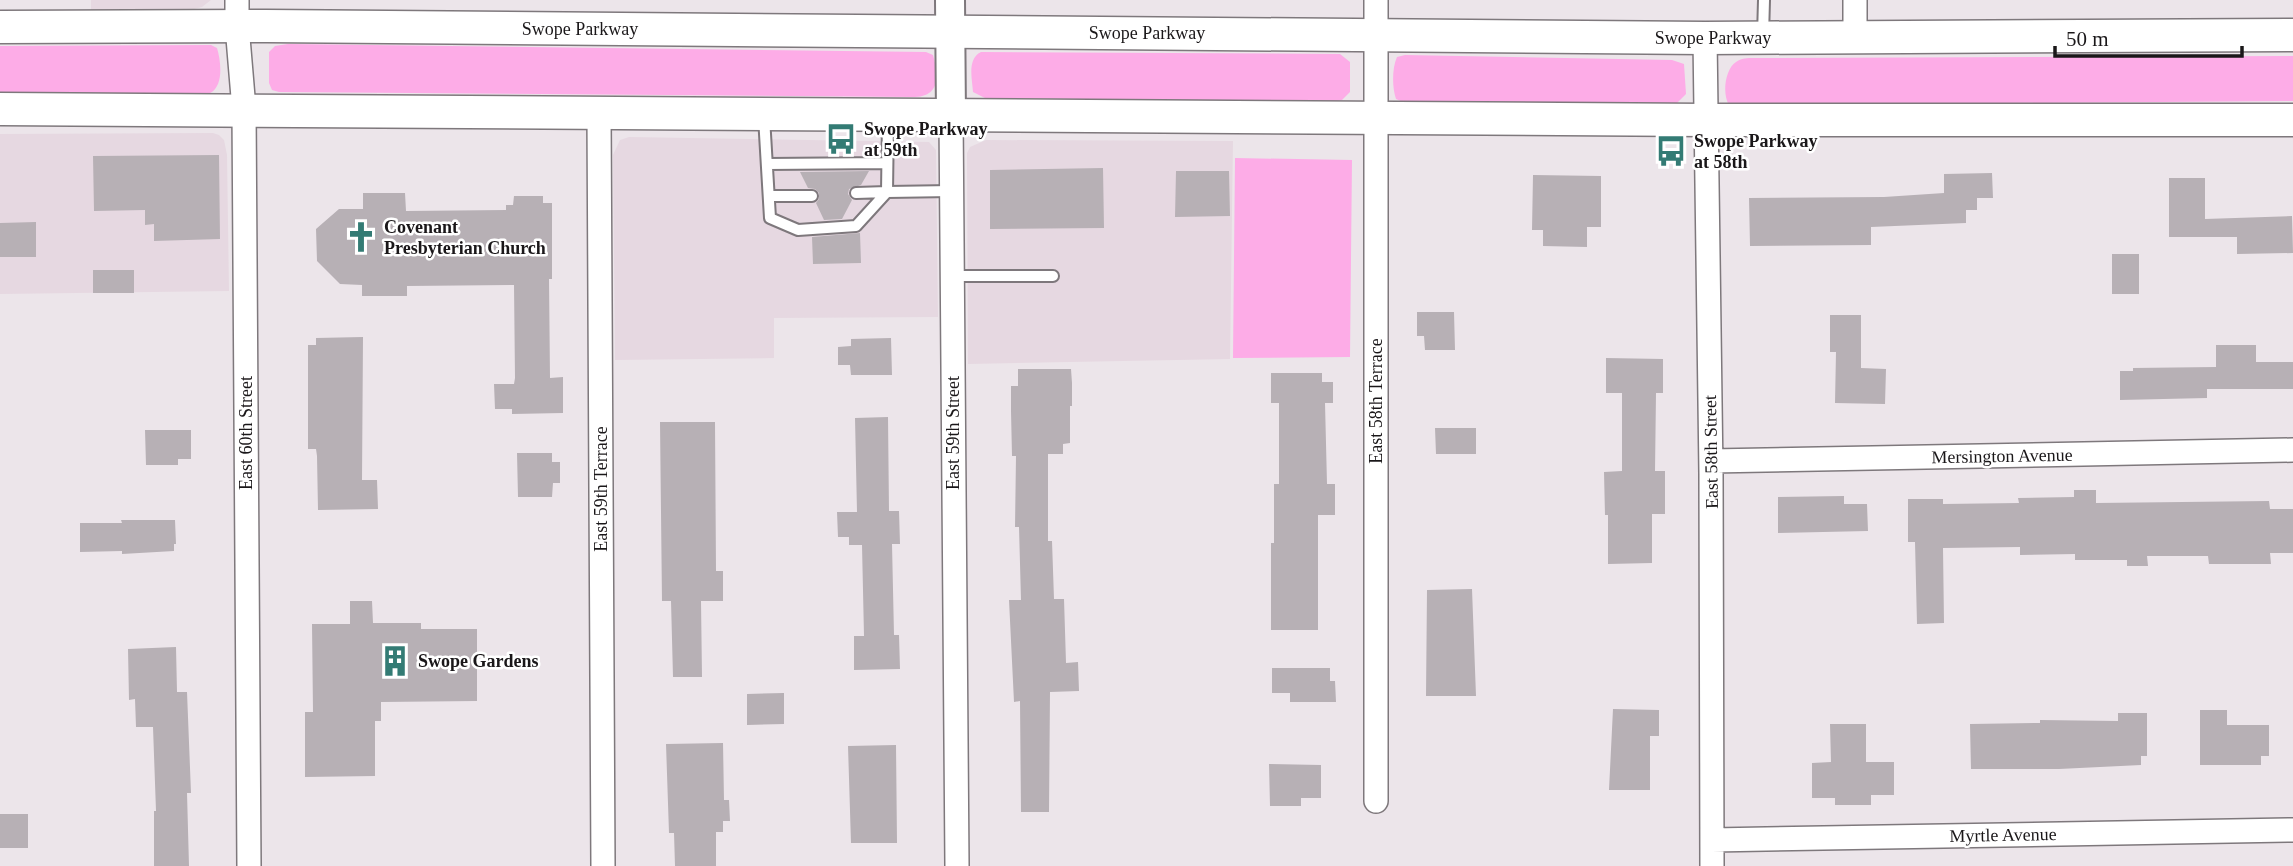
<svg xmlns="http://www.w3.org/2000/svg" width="2293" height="866" font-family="'Times New Roman',serif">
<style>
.built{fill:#e6d8e1}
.green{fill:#fdace7}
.building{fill:#b7b0b5}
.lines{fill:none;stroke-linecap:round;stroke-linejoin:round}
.service-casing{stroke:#7e787c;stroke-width:14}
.minor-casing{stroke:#7e787c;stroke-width:26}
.tertiary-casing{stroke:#7e787c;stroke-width:32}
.secondary-casing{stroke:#7e787c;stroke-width:35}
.service{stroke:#fff;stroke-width:10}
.minor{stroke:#fff;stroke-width:23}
.tertiary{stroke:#fff;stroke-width:28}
.secondary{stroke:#fff;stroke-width:32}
.labels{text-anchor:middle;stroke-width:5;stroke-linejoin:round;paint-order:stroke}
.street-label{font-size:18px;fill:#1a1719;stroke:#fff}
.poi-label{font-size:18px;font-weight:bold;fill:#1a1719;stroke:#fff;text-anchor:start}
</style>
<rect width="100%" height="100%" fill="#ece5ea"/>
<path class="built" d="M91,0H211L202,7L190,10H91Z
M213,133L219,135L224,140L227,155L229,291L0,294V134Z
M629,137L929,142L936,150L938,317L774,318V358L615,360L613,155L620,140Z
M986,140L1233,141L1230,359L968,364L967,153L970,147Z"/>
<path class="green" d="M288,44L926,52L933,55C939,76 940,96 915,97L279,92L272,90L269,83V52L275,46Z
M211,45L217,48C221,61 224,86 210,93L0,94V46Z
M981,52L1340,54L1350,62V92L1342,100L1332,102L985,98L973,92C972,78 967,59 981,52Z
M1405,55L1672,60L1684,64L1686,94L1677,103L1668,104L1403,102L1396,99C1392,87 1392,68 1397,57Z
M2293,56V101L1738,105H1729C1722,94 1725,69 1736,62C1741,58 1748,58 1753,58Z
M1235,158L1352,160L1350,357L1233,358Z"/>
<path class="building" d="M219,155L220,239L154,241V224L145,225V210L94,211L93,156Z
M1103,168L1104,228L990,229V170Z
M869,171L861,185L849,189L848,194L852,200L842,219L824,220L816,203L819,199V193L815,189L808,188L800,172Z
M1176,171H1229L1230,216L1175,217Z
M1992,173L1993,198H1977V210H1966V223L1871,227V245L1750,246L1749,198L1884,197L1944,193V174Z
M1533,175L1601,176V227H1587V247L1543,246V230H1532Z
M2169,178H2205V219L2292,216L2293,253L2237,254V237H2169Z
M363,193H405L406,211L506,210V205H513L514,196H543V203H552V279H549L550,378L563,377V413L512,414V409H495L494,384H514L515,378L514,285L407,286V296H362V285L340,284L317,261L316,229L339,209H363Z
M36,222V257H0V223Z
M860,233L861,263L813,264L812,237Z
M2112,254H2139V294H2112Z
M93,270H134V293H93Z
M1417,312H1454L1455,350H1425L1424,336H1417Z
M1830,315H1861V368L1886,369L1885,404L1835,403L1836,352H1830Z
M363,337L362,480H377L378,509L318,510L317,456L316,449H308V345H316V338Z
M891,338L892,375H851L850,365H838V347L851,346V339Z
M2216,345H2256V362H2293V389H2207V398L2120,400V371H2133V368L2216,367Z
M1606,358L1663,359V393H1656L1655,471H1665V514H1652V563L1608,564V515H1605L1604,472L1622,471V393H1606Z
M1018,369H1071L1072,383V406H1070V443L1063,444V454H1048V541H1052L1054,599H1064L1066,663L1078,662L1079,691L1050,692L1049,812H1021L1020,701L1014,702L1009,600H1021L1019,527H1015L1016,456H1012L1011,411V386H1018Z
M1271,373H1322V382H1333V403H1325L1327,484H1335V515H1318V630H1271V543H1274V484H1279V403H1271Z
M888,417L889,511H899L900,544H892L894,635H899L900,669L854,670V636H864L862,545H849V537H838L837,512H857L855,418Z
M660,422H715L716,571H723V601H701L702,677H673L671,601H662Z
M1435,428H1476V454H1436Z
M145,430H191V459H178V465H146Z
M517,453H552V462H560V483H553L552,497H518Z
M2074,490H2096V503L2269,501L2270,509H2293V553H2270L2271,564H2209L2208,556H2147L2148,566H2127V560H2075V554L2020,555V547L1943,548L1944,623L1917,624L1915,542H1908V499H1943V504L2019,503L2018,498L2074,497Z
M1844,496V504H1867L1868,531L1778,533V497Z
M121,520H175L176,544H174V551L122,554V551L80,552V523H122Z
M1472,589L1476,696H1426L1427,590Z
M350,601H372L373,623H421V629H477V701L381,702V721H375V776L305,777V712H313L312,624H350Z
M176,647L177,692H187L191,793H187L189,866H154V811H156L153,727H136L135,699L129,700L128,649Z
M1272,668H1330V681H1335L1336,702H1290V693H1272Z
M784,693V724L747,725V694Z
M1613,709L1659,710V736H1650V790H1609Z
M2200,710H2227V725H2269V756H2261V765H2200Z
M2118,713H2147V756H2141V765L2059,769H1971L1970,724L2040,723V720L2118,721Z
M1830,724H1866V762H1894V795H1871V805H1835V798H1812V763L1831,762Z
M723,743L724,800H729L730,821H723V832H716V866H675L674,833H669L666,744Z
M896,745L897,843H851L848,746Z
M1269,764L1321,765V798H1301V806H1270Z
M0,814H28V848H0Z"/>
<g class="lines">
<defs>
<path id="service" d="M1763,36L1764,0
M764,117L770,218L798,230L856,226L887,192L952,191
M767,164L887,163
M856,193L887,192L888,118
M769,196H812
M952,276H1053"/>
<path id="minor" d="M237,0V26L244,109L249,866
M1855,0V37
M1705,38L1711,474L1712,866
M599,113L603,866
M951,115L957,866
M1711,461L2293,450
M1376,801V0
M1712,840L2293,830"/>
<path id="tertiary" d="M950,0L951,115"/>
<path id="secondary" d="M0,27L267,26L1705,38L2293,35
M0,109L1706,120H2293"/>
</defs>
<use href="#service" class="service-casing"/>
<use href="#minor" class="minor-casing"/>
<use href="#tertiary" class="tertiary-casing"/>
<use href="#secondary" class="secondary-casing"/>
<use href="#service" class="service"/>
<use href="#minor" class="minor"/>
<use href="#tertiary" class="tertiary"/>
<use href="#secondary" class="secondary"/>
</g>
<defs>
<symbol id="bus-bare" viewBox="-9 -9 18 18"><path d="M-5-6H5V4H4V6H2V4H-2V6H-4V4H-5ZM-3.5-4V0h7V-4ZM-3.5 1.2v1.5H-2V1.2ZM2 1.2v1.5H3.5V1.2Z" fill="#337b74" stroke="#fff" stroke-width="2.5" paint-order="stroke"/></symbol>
<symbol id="church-bare" viewBox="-9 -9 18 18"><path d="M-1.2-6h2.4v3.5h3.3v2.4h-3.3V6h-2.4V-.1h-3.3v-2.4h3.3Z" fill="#337b74" stroke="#fff" stroke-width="2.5" paint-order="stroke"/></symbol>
<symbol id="building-bare" viewBox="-9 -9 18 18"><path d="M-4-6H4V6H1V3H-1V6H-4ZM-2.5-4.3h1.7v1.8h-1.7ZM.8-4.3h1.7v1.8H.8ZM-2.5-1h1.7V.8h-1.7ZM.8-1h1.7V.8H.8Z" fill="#337b74" stroke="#fff" stroke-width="2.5" paint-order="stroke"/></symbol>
</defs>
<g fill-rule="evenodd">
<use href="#bus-bare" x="819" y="117" width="44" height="44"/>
<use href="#bus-bare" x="1649" y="129" width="44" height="44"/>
<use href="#church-bare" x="339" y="215" width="44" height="44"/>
<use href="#building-bare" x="373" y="639" width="44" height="44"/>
</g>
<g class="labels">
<g class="street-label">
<text x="580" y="35">Swope Parkway</text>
<text x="1147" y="39">Swope Parkway</text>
<text x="1713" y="44">Swope Parkway</text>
<text transform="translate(1376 401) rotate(-90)" y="6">East 58th Terrace</text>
<text transform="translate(246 433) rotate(-90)" y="6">East 60th Street</text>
<text transform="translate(953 433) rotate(-90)" y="6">East 59th Street</text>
<text transform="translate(1711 452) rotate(-91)" y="6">East 58th Street</text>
<text transform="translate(2002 456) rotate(-1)" y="6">Mersington Avenue</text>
<text transform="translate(601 489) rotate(-90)" y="6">East 59th Terrace</text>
<text transform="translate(2003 835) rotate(-1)" y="6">Myrtle Avenue</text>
</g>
<g class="poi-label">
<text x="864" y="135">Swope Parkway<tspan x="864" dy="21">at 59th</tspan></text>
<text x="1694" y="147">Swope Parkway<tspan x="1694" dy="21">at 58th</tspan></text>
<text x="384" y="233">Covenant<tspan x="384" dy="21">Presbyterian Church</tspan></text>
<text x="418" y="667">Swope Gardens</text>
</g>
</g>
<path d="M2055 46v10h187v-10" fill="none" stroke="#1a1719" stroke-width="3.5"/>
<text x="2066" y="46" font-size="21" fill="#1a1719" stroke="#ffffff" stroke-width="5" paint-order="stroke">50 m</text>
</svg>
